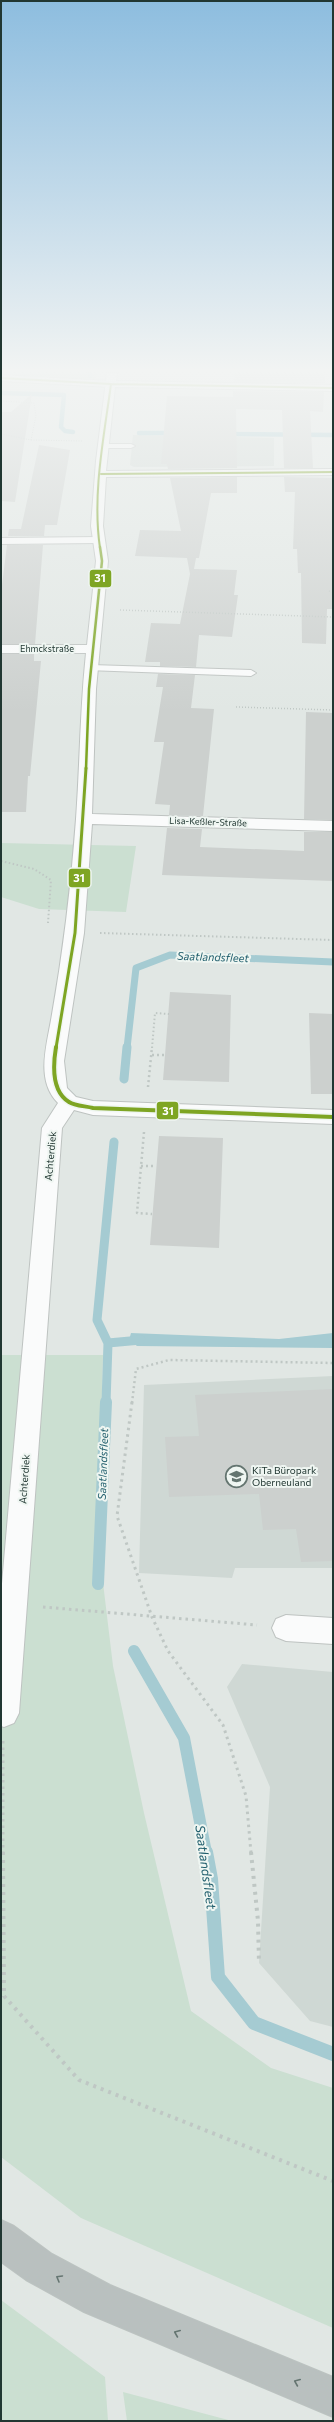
<svg xmlns="http://www.w3.org/2000/svg" width="334" height="2422" font-family="Commissioner,sans-serif">
<style>
.built{fill:#cfd8d4}
.green{fill:#cbdfd1}
.water{fill:#a5cbd2}
.lines{fill:none;stroke-linecap:round;stroke-linejoin:round}
.stream-far4{stroke:#a5cbd2;stroke-width:4.5}
.stream-far3{stroke:#a5cbd2;stroke-width:7}
.stream-far2{stroke:#a5cbd2;stroke-width:9}
.stream-far1{stroke:#a5cbd2;stroke-width:12}
.stream{stroke:#a5cbd2;stroke-width:14}
.building{fill:#ccd0ce}
.lane-casing{stroke:#bec3c1;stroke-width:2}
.street-casing{stroke:#bec3c1;stroke-width:2}
.secondary-casing{stroke:#bec4c1;stroke-width:2}
.highway-casing{stroke:#bcc3c1;stroke-width:2}
.path-far5{stroke:#bfc7c4;stroke-width:1;stroke-dasharray:1 1.5;stroke-linecap:butt}
.path-far4{stroke:#bfc7c4;stroke-width:1.5;stroke-dasharray:1 2;stroke-linecap:butt}
.path-far3{stroke:#bfc7c4;stroke-width:2;stroke-dasharray:1.5 2.5;stroke-linecap:butt}
.path-far2{stroke:#bfc7c4;stroke-width:2.5;stroke-dasharray:2 3;stroke-linecap:butt}
.path-far1{stroke:#bfc7c4;stroke-width:3;stroke-dasharray:2.5 4;stroke-linecap:butt}
.path{stroke:#bfc7c4;stroke-width:4;stroke-dasharray:3 5;stroke-linecap:butt}
.lane{fill:#fafbfb;fill-rule:evenodd}
.street{fill:#fafbfb;fill-rule:evenodd}
.secondary{fill:#fafbfb;fill-rule:evenodd}
.highway{fill:#b9c0bf;fill-rule:evenodd}
.bus-1-far3-casing{stroke:#eff6f2;stroke-width:3.5}
.bus-1-far2-casing{stroke:#eff6f2;stroke-width:4.5}
.bus-1-far1-casing{stroke:#eff6f2;stroke-width:5.5}
.bus-1-casing{stroke:#eff6f2;stroke-width:7}
.bus-1-far3{stroke:#7ea523;stroke-width:2}
.bus-1-far2{stroke:#7ea523;stroke-width:2.5}
.bus-1-far1{stroke:#7ea523;stroke-width:3}
.bus-1{stroke:#7ea523;stroke-width:4}
.oneway{stroke:#657571}
.labels{text-anchor:middle;stroke-width:4;stroke-linejoin:round;paint-order:stroke}
.far-street-label{font-size:9px;fill:#213732;stroke:#eff6f2}
.street-label{font-size:10px;fill:#213732;stroke:#eff6f2}
.poi-label{font-size:10px;fill:#213732;stroke:#eff6f2;text-anchor:start}
.water-label{font-size:11px;font-style:italic;fill:#215f6d;stroke:#eff6f2}
.near-water-label{font-size:13px;font-style:italic;fill:#215f6d;stroke:#eff6f2}
.line-badge{stroke:#eff6f2;stroke-width:1.5}
.badge-label{font-size:11px;text-anchor:middle;font-weight:bold;fill:#fff}
</style>
<rect width="100%" height="100%" fill="#e1e7e4"/>
<path class="built" d="M133,435L274,438V466L134,467L130,465Z
M333,1376V1568H235L232,1578L139,1573L144,1385Z
M242,1664L333,1672V2027L310,2021L259,1963L270,1787L227,1687Z"/>
<path class="green" d="M1,373H97L95,384L1,379Z
M1,843L136,846L126,912L39,909L1,897Z
M1,1355H103L98,1541L113,1666L144,1813L191,2011L271,2068L333,2088V2328L81,2218L1,2157Z
M1,2300L105,2377L108,2421H1Z
M123,2392L232,2421H127Z"/>
<path class="water" d="M131,1333L279,1339L333,1333V1348L137,1346L129,1340Z"/>
<g class="lines">
<path class="stream-far4" d="M90,373V376
M1,393L64,395L61,427L65,431L73,432
M139,433H176
M224,434L333,435"/>
<path class="stream-far3" d="M127,1048L136,968L170,955L333,962"/>
<path class="stream-far2" d="M124,1079L127,1047
M108,1343L141,1340
M106,1403L108,1343L97,1320L114,1142"/>
<path class="stream-far1" d="M98,1584L106,1402
M134,1651L184,1738L206,1853"/>
<path class="stream" d="M206,1852L211,1879L218,1977L254,2023L333,2054"/>
</g>
<path class="building" d="M235,373H325V383L234,382Z
M233,391L324,392L323,412L310,411L313,468H284L282,410L236,409L237,468L168,469L167,464H161L167,396L233,397Z
M32,394L15,502L1,501V412H11Z
M39,445L70,450L57,525H45L44,536H8L9,529H21Z
M237,477V493H211L199,558H196L194,569L237,570L234,595H238L232,637L199,635L196,667L160,666V662H145L151,623L180,624L190,574L187,558L135,556L140,530L181,531L170,478Z
M284,477L333,478V609H327L326,644L302,643L301,573H298L297,549H293L295,492H285Z
M7,545H43L35,644H1V593Z
M1,654H34V661H41L30,776H28L26,812H1Z
M158,674L195,675L191,708L214,709L203,816L169,815L170,805L155,804L164,742H154L163,687H156Z
M306,712L333,713V820L304,819Z
M167,828L202,829L200,847L304,851V832H333V881L162,875Z
M170,992L231,995L229,1082L163,1080Z
M309,1013L333,1014V1094H311Z
M159,1136L223,1138L219,1248L150,1245Z
M333,1389V1561L301,1562L296,1529L263,1530L259,1494L169,1497L165,1437L199,1436L195,1395Z"/>
<g class="lines">
<defs>
<path id="lane" d="M101,444H131L135,446L131,448H101Z
M1,538L99,537L103,540L99,543L1,544Z
M91,665L251,670L256,673L251,676L87,670V666Z"/>
<path id="street" d="M107,373H117L116,381L333,385V391L115,387L106,471L333,469V475L106,477L103,526L108,561L96,689L92,814L333,821V831L92,824L84,933L64,1061L67,1088L76,1097L93,1101L333,1110V1124L93,1115L74,1110L62,1128L19,1713L14,1723L4,1727L1,1726V1595L42,1128L58,1103C36,1081 46,1048 51,1020C63,953 71,887 76,819C80,764 80,708 86,653H1V645H87L96,561L91,526L96,461Z
M286,1615L333,1618V1644L286,1641L276,1637L272,1628L276,1619Z"/>
<path id="secondary" d="M1,375L111,381L116,384L111,387L1,381Z"/>
<path id="highway" d="M1,2220L14,2226L52,2254L110,2285L333,2377V2417L84,2312L26,2280L1,2262Z"/>
</defs>
<use href="#lane" class="lane-casing"/>
<use href="#street" class="street-casing"/>
<use href="#secondary" class="secondary-casing"/>
<use href="#highway" class="highway-casing"/>
<path class="path-far5" d="M1,401L34,403L36,416L31,440L1,434
M31,440L83,441"/>
<path class="path-far4" d="M329,591L333,592
M120,610L333,617
M236,707L333,710"/>
<path class="path-far3" d="M1,861L34,869L51,880L48,923
M100,933L333,940
M152,1048L155,1013L169,1014"/>
<path class="path-far2" d="M152,1055H165
M148,1087L152,1047
M144,1132L137,1213L152,1214
M141,1166H156
M132,1403L136,1369L169,1360L333,1363"/>
<path class="path-far1" d="M132,1402L117,1516L152,1617L168,1651L223,1725L246,1796L251,1853
M43,1607L257,1625
M3,1741V1853"/>
<path class="path" d="M3,1852L4,1996L79,2080L333,2181
M251,1852L258,1921L259,1963"/>
<use href="#lane" class="lane"/>
<use href="#street" class="street"/>
<use href="#secondary" class="secondary"/>
<use href="#highway" class="highway"/>
<defs>
<path id="bus-1-far3" d="M1,378L111,384L333,388
M101,474L333,472
M100,548C92,494 104,437 111,384"/>
<path id="bus-1-far2" d="M86,769L89,689L102,561L100,547"/>
<path id="bus-1-far1" d="M56,1048L75,933L86,768"/>
<path id="bus-1" d="M56,1047C53,1065 51,1091 69,1102C75,1106 86,1106 93,1108L333,1117"/>
</defs>
<use href="#bus-1-far3" class="bus-1-far3-casing"/>
<use href="#bus-1-far2" class="bus-1-far2-casing"/>
<use href="#bus-1-far1" class="bus-1-far1-casing"/>
<use href="#bus-1" class="bus-1-casing"/>
<use href="#bus-1-far3" class="bus-1-far3"/>
<use href="#bus-1-far2" class="bus-1-far2"/>
<use href="#bus-1-far1" class="bus-1-far1"/>
<use href="#bus-1" class="bus-1"/>
</g>
<defs><path id="oneway-chevron" d="M-2-3.5L2.5 0L-2 3.5" fill="none" stroke-width="1.6" stroke-linecap="round" stroke-linejoin="round"/></defs>
<g class="oneway">
<use href="#oneway-chevron" transform="translate(59 2278) rotate(-150)"/>
<use href="#oneway-chevron" transform="translate(177 2333) rotate(-157)"/>
<use href="#oneway-chevron" transform="translate(297 2382) rotate(-157)"/>
</g>
<linearGradient id="sky" x2="0" y2="1"><stop stop-color="#8dbddf"/><stop offset="0.52" stop-color="#f2f4f3"/><stop offset="1" stop-color="#f2f4f3" stop-opacity="0"/></linearGradient>
<rect width="334" height="712" fill="url(#sky)"/>
<defs>
<symbol id="school-ring" viewBox="-11 -11 22 22"><circle r="9.5" fill="#eff6f2" stroke="#647570" stroke-width="1.5"/><path d="M0-5L7-2L0 1L-7-2ZM-4 1L0 2.5L4 1V4Q0 6-4 4Z" fill="#647570"/></symbol>
</defs>
<g fill-rule="evenodd">
<use href="#school-ring" x="224" y="1464" width="25" height="25"/>
</g>
<g class="labels">
<g class="far-street-label">
<text x="47" y="652">Ehmckstraße</text>
<text transform="translate(208 822) rotate(2)" y="3">Lisa-Keßler-Straße</text>
</g>
<g class="street-label">
<text transform="translate(50 1156) rotate(-85)" y="4">Achterdiek</text>
<text transform="translate(24 1479) rotate(-86)" y="4">Achterdiek</text>
</g>
<g class="poi-label">
<text x="252" y="1474">KiTa Büropark<tspan x="252" dy="12">Oberneuland</tspan></text>
</g>
<g class="water-label">
<text transform="translate(213 957) rotate(2)" y="4">Saatlandsfleet</text>
<text transform="translate(103 1464) rotate(-88)" y="4">Saatlandsfleet</text>
</g>
<g class="near-water-label">
<text transform="translate(206 1867) rotate(82)" y="5">Saatlandsfleet</text>
</g>
</g>
<g class="line-badge">
<rect x="89" y="569" width="23" height="19" rx="4" fill="#7ea523"/>
<rect x="68" y="868" width="23" height="20" rx="4" fill="#7ea523"/>
<rect x="156" y="1101" width="23" height="19" rx="4" fill="#7ea523"/>
</g>
<g class="badge-label">
<text x="100" y="582">31</text>
<text x="79" y="882">31</text>
<text x="168" y="1115">31</text>
</g>
<rect width="334" height="2422" fill="none" stroke="#213732" stroke-width="4"/>
</svg>
